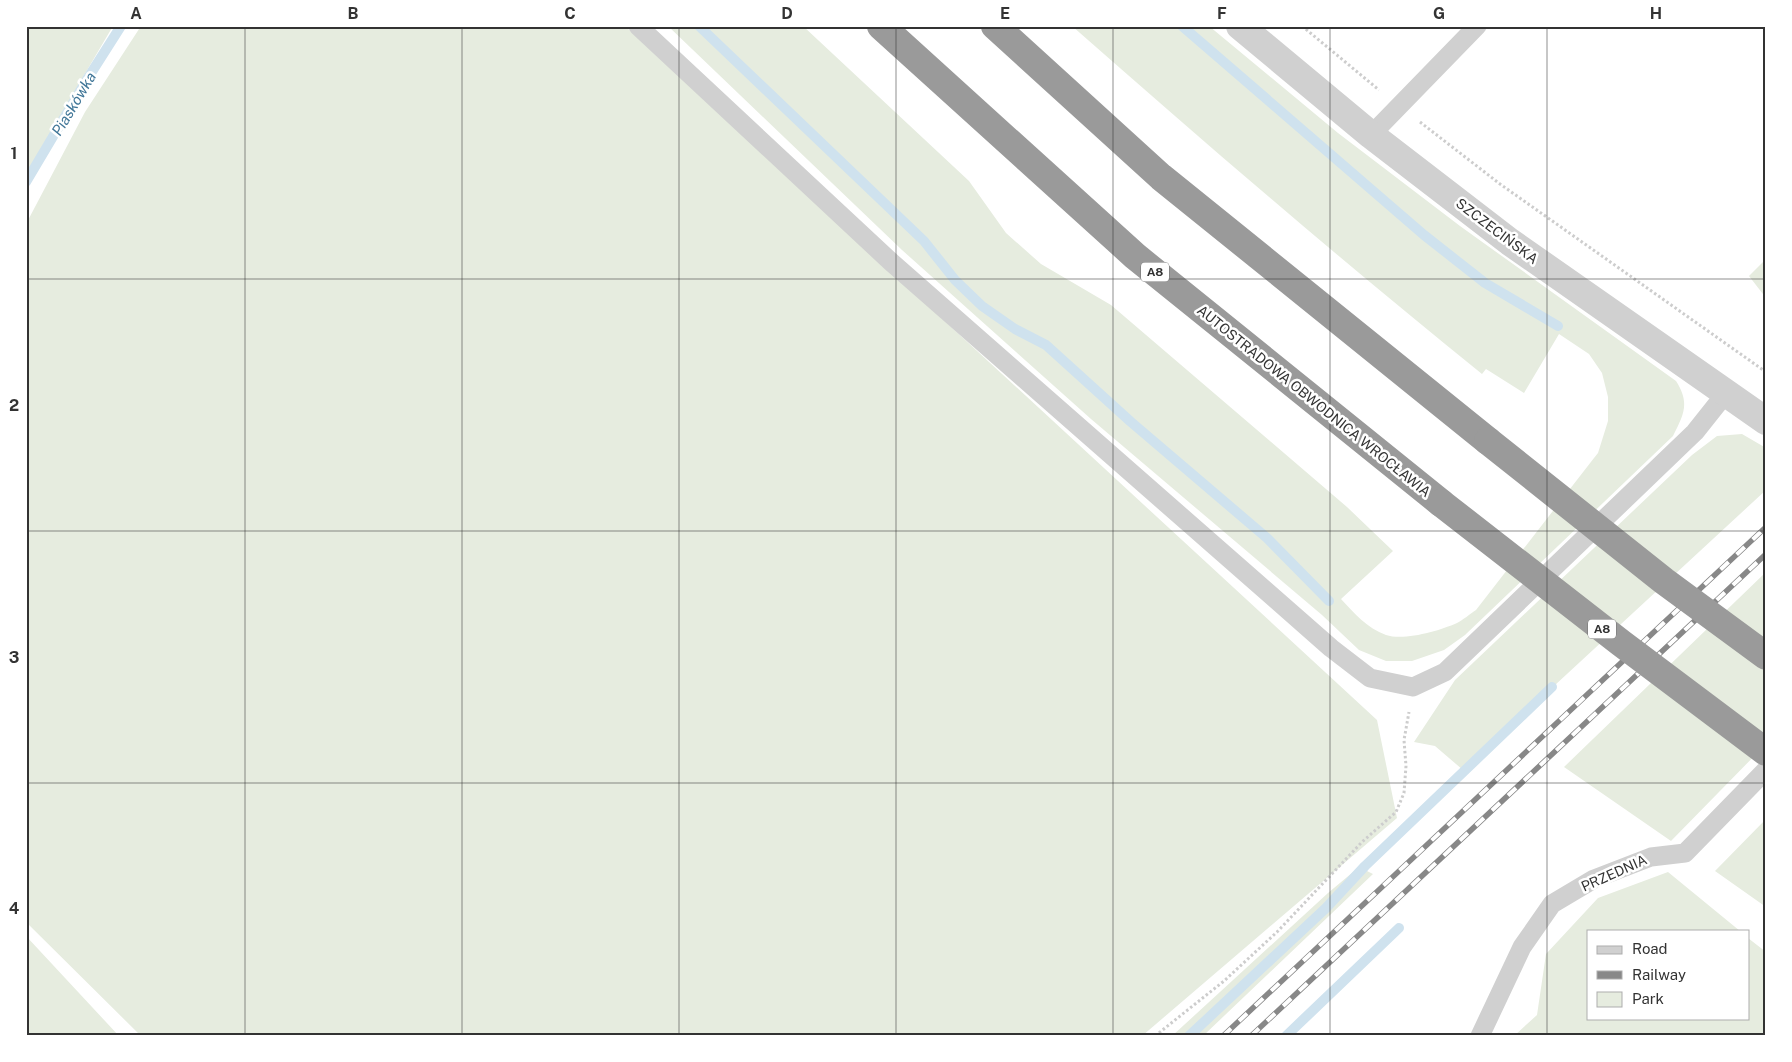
<svg xmlns="http://www.w3.org/2000/svg" width="1792" height="1062" font-family="'Public Sans',sans-serif">
<style>
.green{fill:#e6ecdf}
.lines{fill:none;stroke-linecap:round;stroke-linejoin:round}
.stream{stroke:#cfe2ee;stroke-width:10}
.path{stroke:#cdcdcd;stroke-width:3;stroke-dasharray:2.5 2.5;stroke-linecap:butt}
.service{stroke:#d0d0d0;stroke-width:19}
.tertiary{stroke:#d0d0d0;stroke-width:28}
.motorway{stroke:#9a9a9a;stroke-width:28}
.rail-casing{stroke:#888;stroke-width:5.5}
.rail{stroke:#fff;stroke-width:4;stroke-dasharray:11;stroke-linecap:butt}
.motorway-bridge{stroke:#9a9a9a;stroke-width:28}
.grid{fill:none;stroke:#333;stroke-width:1;stroke-opacity:0.55}
.labels{text-anchor:middle;stroke-width:5;stroke-linejoin:round;paint-order:stroke}
.shield{fill:#fff;stroke:#707070;stroke-width:1}
.shield-label{font-size:12px;font-weight:bold;fill:#333}
.street-label{font-size:14px;fill:#333;stroke:#fff}
.water-label{font-size:15px;font-style:italic;fill:#3f7597;stroke:#fff}
.neatline{fill:none;stroke:#333;stroke-width:2}
.grid-label{font-size:16px;text-anchor:middle;font-weight:bold;fill:#333}
</style>
<rect width="100%" height="100%" fill="#fff"/>
<path class="green" d="M26,26H113L26,174Z
M141,26H625L1377,720L1397,818L1142,1036H141L26,922V224L85,112Z
M668,26H803L969,181L1006,233L1041,264L1111,305L1347,507L1393,551L1341,599C1354,613 1367,628 1386,635C1404,641 1439,631 1457,623C1463,620 1470,614 1476,610L1594,458L1598,453L1608,421V397L1602,373L1589,354L1559,334L1524,393L1486,369L1482,374C1342,261 1206,144 1072,26H1209L1338,133L1460,226L1676,381C1690,403 1684,414 1673,436L1465,635L1444,650L1412,661H1386L1359,650L1322,615L1091,419L902,250Z
M1766,259V298L1749,276Z
M1742,434L1766,448V490L1463,770L1435,746L1414,742L1455,680L1692,455L1717,436Z
M1766,572V744L1671,841L1564,767Z
M1766,819V907L1715,871Z
M1359,867L1373,874L1203,1036H1172L1328,893Z
M1668,872L1740,931H1588V1018H1748V938L1766,952V1036H1514L1537,1015L1546,954L1598,898Z
M26,936L119,1036H26Z"/>
<g class="lines">
<path class="stream" d="M699,26L924,241L955,280L982,306L1015,329L1046,345L1131,422L1267,538L1329,601
M1182,26L1424,235L1485,283L1558,326
M26,182L86,81L121,26
M1189,1036L1326,908L1365,866L1552,687
M1286,1036L1399,928"/>
<path class="path" d="M1302,26L1379,90
M1420,122L1500,184L1766,372
M1155,1036L1224,981L1277,932L1362,842L1396,812L1404,793L1406,766L1404,740L1409,712"/>
<path class="service" d="M638,26L890,261L1331,648L1370,678L1413,687L1445,672L1695,432L1726,393
M1371,135L1477,26
M1480,1036L1522,947L1552,904L1594,879L1651,857L1685,853L1766,770"/>
<path class="tertiary" d="M1240,26L1371,135L1510,242L1766,421"/>
<path class="motorway" d="M881,26L1135,256L1441,503
M995,26L1161,177L1488,441"/>
<defs>
<path id="rail" d="M1223,1036L1766,527
M1251,1036L1766,554"/>
</defs>
<use href="#rail" class="rail-casing"/>
<use href="#rail" class="rail"/>
<path class="motorway-bridge" d="M1488,441L1664,581L1766,656
M1441,503L1621,643L1766,752"/>
</g>
<path class="grid" d="M245,26V1036M462,26V1036M679,26V1036M896,26V1036M1113,26V1036M1330,26V1036M1547,26V1036M26,279H1766M26,531H1766M26,783H1766"/>
<g class="labels">
<g class="shield">
<rect x="1141" y="262.5" width="28" height="19" rx="4"/>
<rect x="1588" y="619.5" width="28" height="19" rx="4"/>
</g>
<g class="shield-label">
<text x="1155" y="276">A8</text>
<text x="1602" y="633">A8</text>
</g>
<g class="street-label">
<text transform="translate(1497 231) rotate(37)" y="5">SZCZECIŃSKA</text>
<text transform="translate(1314 401) rotate(39)" y="5">AUTOSTRADOWA OBWODNICA WROCŁAWIA</text>
<text transform="translate(1614 873) rotate(-24)" y="5">PRZEDNIA</text>
</g>
<g class="water-label">
<text transform="translate(74 104) rotate(-59)" y="5">Piaskówka</text>
</g>
</g>
<rect width="1792" height="1062" fill="none" stroke="#ffffff" stroke-width="55"/>
<rect x="1587" y="930" width="162" height="90" fill="#ffffff" stroke="#adadad"/>
<rect x="1597" y="946" width="25" height="8" fill="#d0d0d0" stroke="#adadad"/>
<text x="1632" y="954" font-size="15" fill="#333333">Road</text>
<rect x="1597" y="971" width="25" height="8" fill="#888888" stroke="#adadad"/>
<text x="1632" y="980" font-size="15" fill="#333333">Railway</text>
<rect x="1597" y="992" width="25" height="15" fill="#e6ecdf" stroke="#adadad"/>
<text x="1632" y="1004" font-size="15" fill="#333333">Park</text>
<rect x="28" y="28" width="1736" height="1006" class="neatline"/>
<g class="grid-label">
<text x="136" y="19">A</text>
<text x="353" y="19">B</text>
<text x="570" y="19">C</text>
<text x="787" y="19">D</text>
<text x="1005" y="19">E</text>
<text x="1222" y="19">F</text>
<text x="1439" y="19">G</text>
<text x="1656" y="19">H</text>
<text x="14" y="159">1</text>
<text x="14" y="411">2</text>
<text x="14" y="663">3</text>
<text x="14" y="914">4</text>
</g>
</svg>
